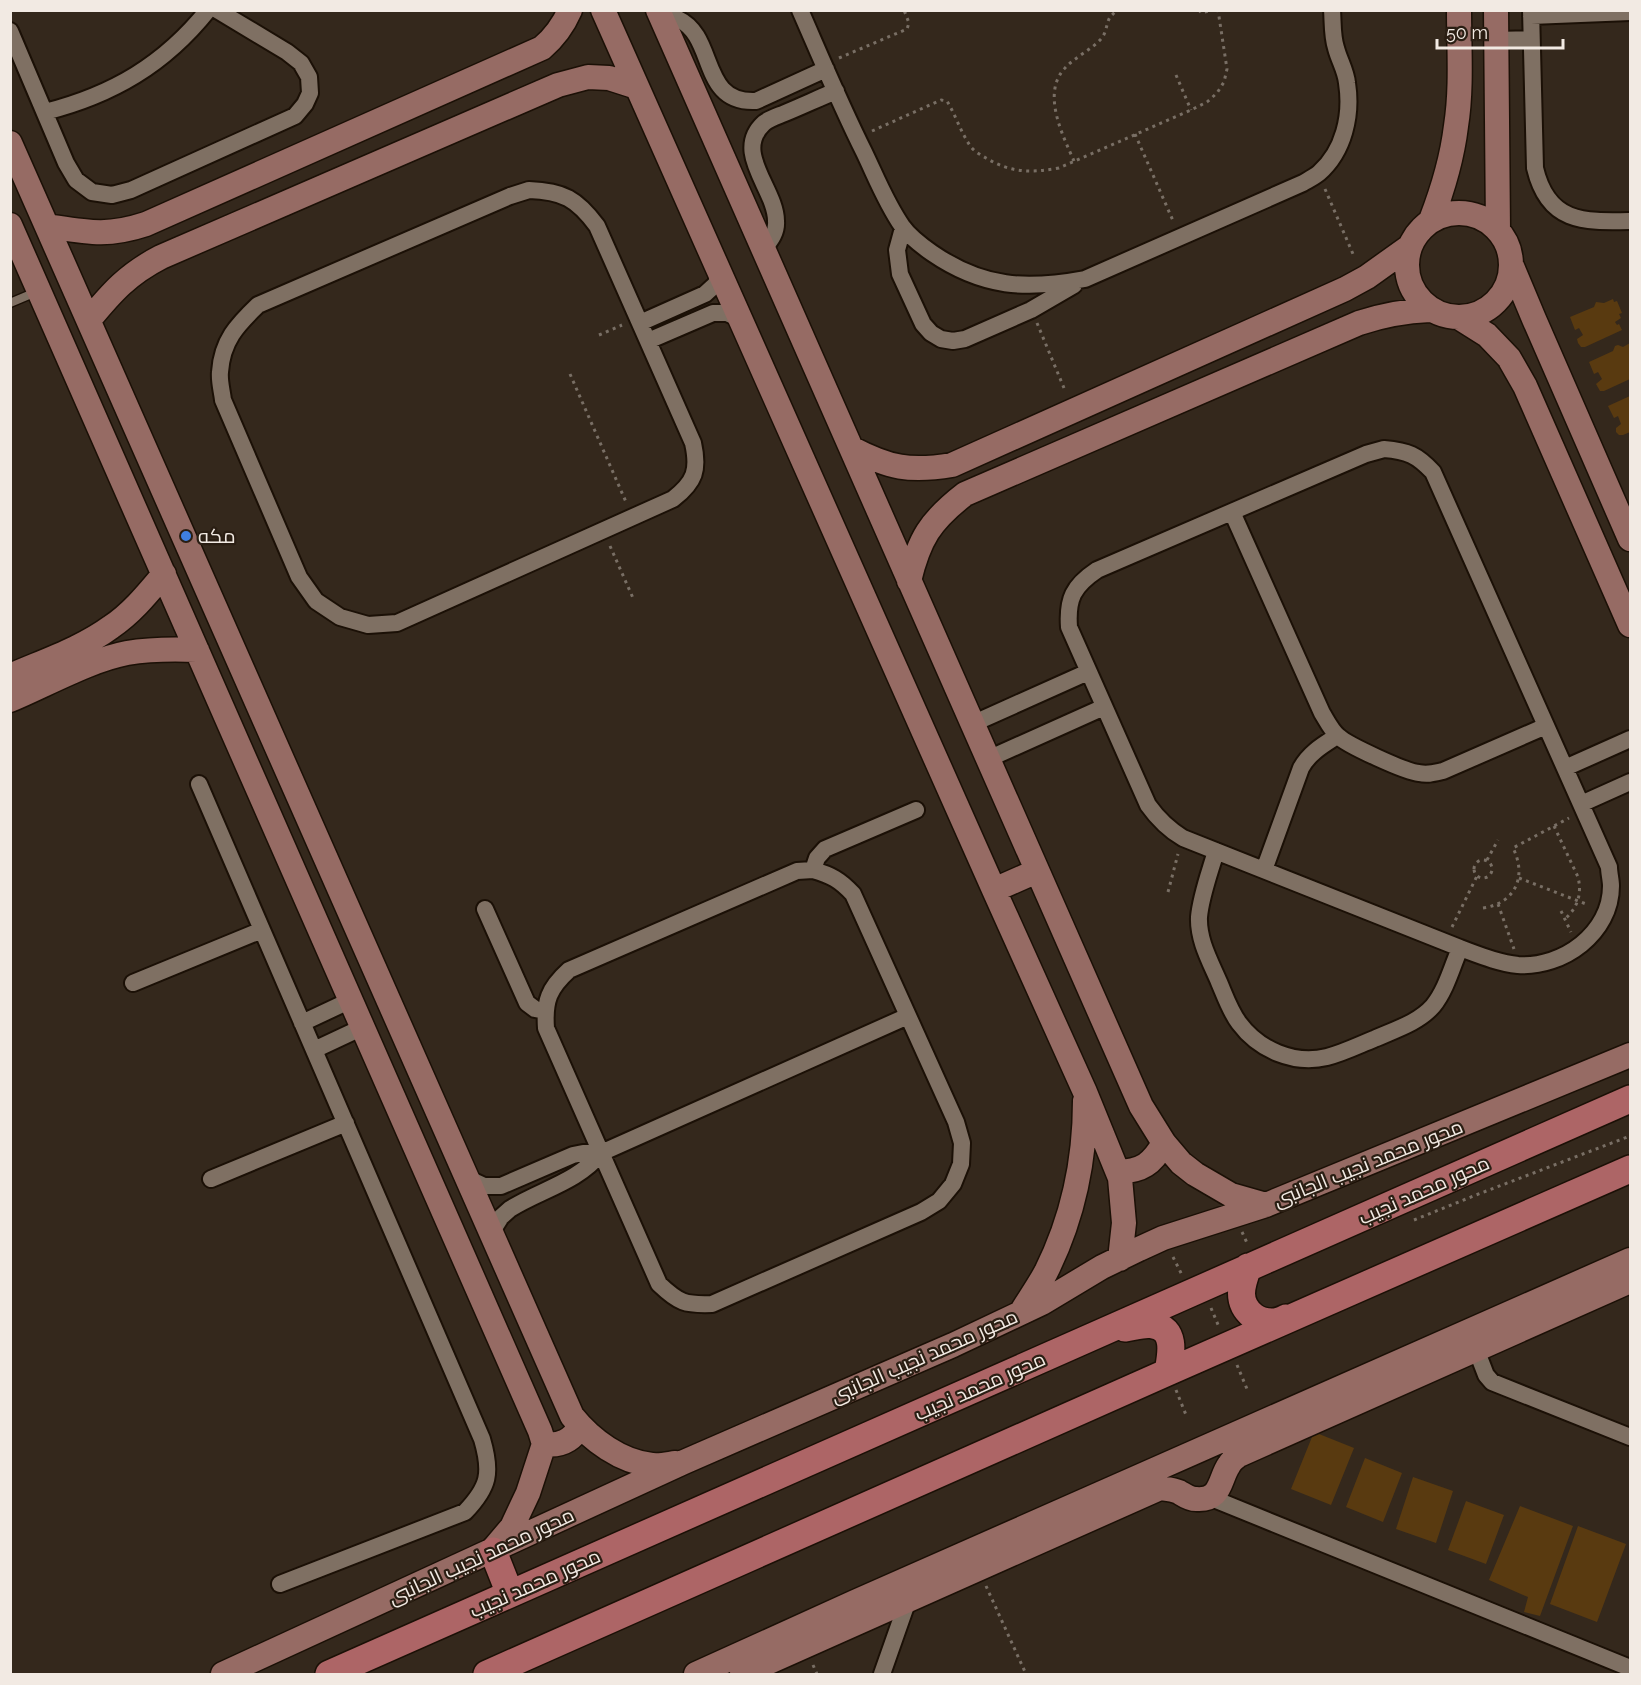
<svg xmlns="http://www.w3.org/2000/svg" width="1641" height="1685" font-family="Raleway,Cairo,sans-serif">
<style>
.building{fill:#593a10}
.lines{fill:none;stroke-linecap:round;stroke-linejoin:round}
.lane-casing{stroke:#1b1006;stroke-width:11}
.street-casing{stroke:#1b1006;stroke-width:20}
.secondary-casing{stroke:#1b1006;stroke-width:27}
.primary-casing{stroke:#1b1006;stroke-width:30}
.path{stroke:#796f65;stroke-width:3;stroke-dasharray:3 4.5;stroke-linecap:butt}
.lane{stroke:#7f7063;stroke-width:8}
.street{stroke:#7f7063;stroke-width:16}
.secondary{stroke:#966b64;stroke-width:24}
.primary{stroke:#ad6566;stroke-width:27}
.shop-dot{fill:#3f7fe0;stroke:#2a1e13;stroke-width:2}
.labels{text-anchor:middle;stroke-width:4.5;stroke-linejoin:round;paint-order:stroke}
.poi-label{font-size:20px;fill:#f2eae3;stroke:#2a1e13;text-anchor:start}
.street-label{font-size:20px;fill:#f2eae3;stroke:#2a1e13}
</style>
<rect width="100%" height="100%" fill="#34281c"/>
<path class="building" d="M1613,299L1614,302L1617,301L1622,313L1619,314L1621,318L1615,322L1617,325L1619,324L1622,330L1585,347H1581L1578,343L1577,339L1583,335L1579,328L1575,330L1570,317L1594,307L1596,302L1604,303Z
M1630,343V379L1604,391H1600L1596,384L1602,379L1598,372L1594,374L1589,362L1613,351L1615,346L1618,345L1623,347Z
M1630,396V432L1623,435H1619L1616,432V428L1621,424L1618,416L1614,418L1608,406Z
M1314,1432L1354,1448L1331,1505L1291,1489Z
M1365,1458L1402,1473L1383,1522L1346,1507Z
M1413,1477L1453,1491L1436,1543L1396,1529Z
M1466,1501L1504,1515L1486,1564L1448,1550Z
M1520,1506L1573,1526L1540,1616L1524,1612L1528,1597L1489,1580Z
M1578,1526L1626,1544L1597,1622L1550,1604Z"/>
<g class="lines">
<defs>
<path id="lane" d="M10,303L36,292"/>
<path id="street" d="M800,10C821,58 841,106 864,152C876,177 886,203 902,226C909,236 922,246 932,253C983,288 1026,290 1085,279L1303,183C1308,180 1314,177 1319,173C1344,151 1352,115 1347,83C1346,71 1339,60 1336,48C1332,36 1333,23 1332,10
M1531,10L1535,168C1548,223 1583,222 1630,221
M660,15C666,16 673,17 678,19C717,37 699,104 756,101L826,69
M1531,16L1630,12
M10,31L66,163L76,180L92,192L112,195L131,190L295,116L305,104L310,93L309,77L301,63L287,52L217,10
M1496,40L1531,39
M45,112C112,95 164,65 208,10
M529,190C563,191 577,199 597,226L693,443C699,470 695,482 673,499L397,623L368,625L340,617L316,601L299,577L223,400C222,391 219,381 220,372C222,341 237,325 258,305L510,196Z
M903,228L897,250L900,274L923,324L931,333L941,339L953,341L965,339L1031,310L1074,285
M763,250C770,241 777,233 776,221C776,189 732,152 764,123C770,118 778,116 785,113C802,106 819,98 836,91
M640,323L705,294L716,284L719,271
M648,341L713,313H727L740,319
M1384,449C1408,451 1417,455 1433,472L1609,867C1609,873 1611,880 1611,886C1611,933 1563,968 1518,965C1498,963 1479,955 1460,948L1183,838C1168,829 1158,819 1148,805L1069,627C1067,599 1073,586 1097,570L1366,454Z
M1232,512L1322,713C1327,721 1331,730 1338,736C1347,745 1406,772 1419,773C1428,775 1434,773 1443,771L1546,726
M972,724L1088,672
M988,759L1104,707
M1565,768L1630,739
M199,784L482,1439C492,1473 489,1487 465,1512L280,1584
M1581,804L1630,782
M1216,851C1210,872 1201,895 1199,917C1198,940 1210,961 1219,982C1225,996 1230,1011 1239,1023C1259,1050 1294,1065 1327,1057C1343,1053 1359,1045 1374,1039C1394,1030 1418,1023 1433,1006C1446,990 1452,967 1460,948
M813,870C831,875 840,880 853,894L956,1122L962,1143L961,1164L953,1184L939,1201L921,1212L712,1304C685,1305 679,1303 659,1284L546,1028C544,1001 549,988 569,970L797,871Z
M813,870L817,858L825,849L916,810
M1264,870L1301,768C1309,753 1323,745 1337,736
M485,909L527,1003L535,1009L545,1011
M133,983L262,930
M302,1023L351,1000
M314,1050L363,1027
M467,1178L484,1186H501L573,1155L583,1153H601
M211,1179L346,1123
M491,1233L501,1217L510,1209C540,1190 578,1182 601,1153L908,1016
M1476,1349L1486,1375L1492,1382L1630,1437
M1209,1497L1630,1668
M882,1674L908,1600"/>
<path id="secondary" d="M603,10L994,890L1085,1092L1120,1178L1124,1223L1120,1259
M658,10L1141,1106L1164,1143L1181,1163L1195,1174L1231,1195L1266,1205
M1496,10L1498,230
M10,143L572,1416C591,1440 621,1462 652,1465C660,1466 668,1464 676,1463
M1407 265a52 52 0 1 1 104 0a52 52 0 1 1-104 0Z
M1431,220C1443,189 1452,159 1456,126C1462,88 1459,49 1459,10
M10,225L540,1431L544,1444L528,1493L512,1527L495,1547
M47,226C87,232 107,237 146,224L542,48C555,37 563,26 570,10
M1511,264L1534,319L1630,539
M1460,318L1487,335L1509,358L1525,386L1630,625
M89,320C112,292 128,274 161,257L558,85L588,77L609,78L637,87
M851,448C889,468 910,472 952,465L1345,289L1367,277L1409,247
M909,581C919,539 930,521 965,494L1359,323C1383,315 1405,311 1430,310
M10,676C44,661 81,649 111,627C132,613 148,593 164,574
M10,700C46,685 90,660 127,653C151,649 174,649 197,650
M994,890L1037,871
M1118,1172C1142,1171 1152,1164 1164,1143
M1022,1311C1030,1298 1039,1285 1046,1272C1073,1218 1085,1160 1085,1101
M544,1444C560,1446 572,1441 580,1426
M223,1674L684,1462L953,1345L1042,1303L1102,1267L1139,1249L1163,1238L1266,1205L1630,1055
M696,1674L855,1602L1630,1260
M742,1674L1160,1488C1167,1489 1172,1489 1179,1492C1184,1495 1189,1499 1196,1499C1222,1501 1219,1479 1229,1465C1231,1461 1235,1458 1239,1455L1630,1281"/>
<path id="primary" d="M1248,1267C1241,1286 1236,1302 1253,1316C1258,1320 1266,1322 1272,1322C1276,1322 1282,1320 1286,1318
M1125,1328C1133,1327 1145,1323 1153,1325C1177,1329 1171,1355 1168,1372
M493,1551L510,1594
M329,1674L1630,1099
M487,1674L1168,1372L1630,1169"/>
</defs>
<use href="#lane" class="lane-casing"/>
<use href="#street" class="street-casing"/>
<use href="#secondary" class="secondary-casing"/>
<use href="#primary" class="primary-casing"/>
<path class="path" d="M1199,10L1201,13L1212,10
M839,58L907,29L909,23L904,10
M1176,75L1191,110
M872,131L941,100L947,101C956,116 961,133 971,147C975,152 981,155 986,158C1011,173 1031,173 1059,168L1191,110L1207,102L1217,93L1224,82L1227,69L1218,10
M1135,134L1174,223
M1074,161C1063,136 1041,93 1065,68C1075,57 1091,50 1101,39C1107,32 1106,24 1110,17C1112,15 1114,13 1117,10
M1325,189L1353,254
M1037,323L1064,388
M599,335L622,325
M570,374L626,502
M610,546L633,598
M1554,826L1578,877C1582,894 1578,907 1565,919
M1474 869a9 9 0 1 1 18 0a9 9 0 1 1-18 0Z
M1487,860L1498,840
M1519,878L1586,904
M1168,892L1178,854
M1498,904L1514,949
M1483,908C1516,903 1527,876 1513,848L1569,818
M1561,911L1571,932
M1452,927L1477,876
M1414,1220L1476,1195L1630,1136
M1242,1232L1248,1245
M1173,1257L1182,1275
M1211,1308L1219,1327
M1237,1365L1247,1389
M1176,1390L1186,1415
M986,1586L1026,1674
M813,1665L817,1674"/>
<use href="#lane" class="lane"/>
<use href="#street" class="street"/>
<use href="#secondary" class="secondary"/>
<use href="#primary" class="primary"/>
</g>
<circle class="shop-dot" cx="186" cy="536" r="6"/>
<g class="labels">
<g class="poi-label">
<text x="198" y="543">مكه</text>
</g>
<g class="street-label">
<text transform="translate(1368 1163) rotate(-22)" y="7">محور محمد نجيب الجانبى</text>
<text transform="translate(1424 1190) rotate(-24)" y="7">محور محمد نجيب</text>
<text transform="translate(924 1356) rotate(-24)" y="7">محور محمد نجيب الجانبى</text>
<text transform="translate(980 1386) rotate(-24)" y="7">محور محمد نجيب</text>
<text transform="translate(481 1556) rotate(-25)" y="7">محور محمد نجيب الجانبى</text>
<text transform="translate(535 1583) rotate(-24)" y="7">محور محمد نجيب</text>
</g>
</g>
<rect width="1641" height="1685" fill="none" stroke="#f2eae3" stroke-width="24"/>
<path d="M1437 39v9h126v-9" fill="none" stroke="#f2eae3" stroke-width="3"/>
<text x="1446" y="39" font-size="18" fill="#f2eae3" stroke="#2a1e13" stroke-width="4.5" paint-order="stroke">50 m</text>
</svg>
